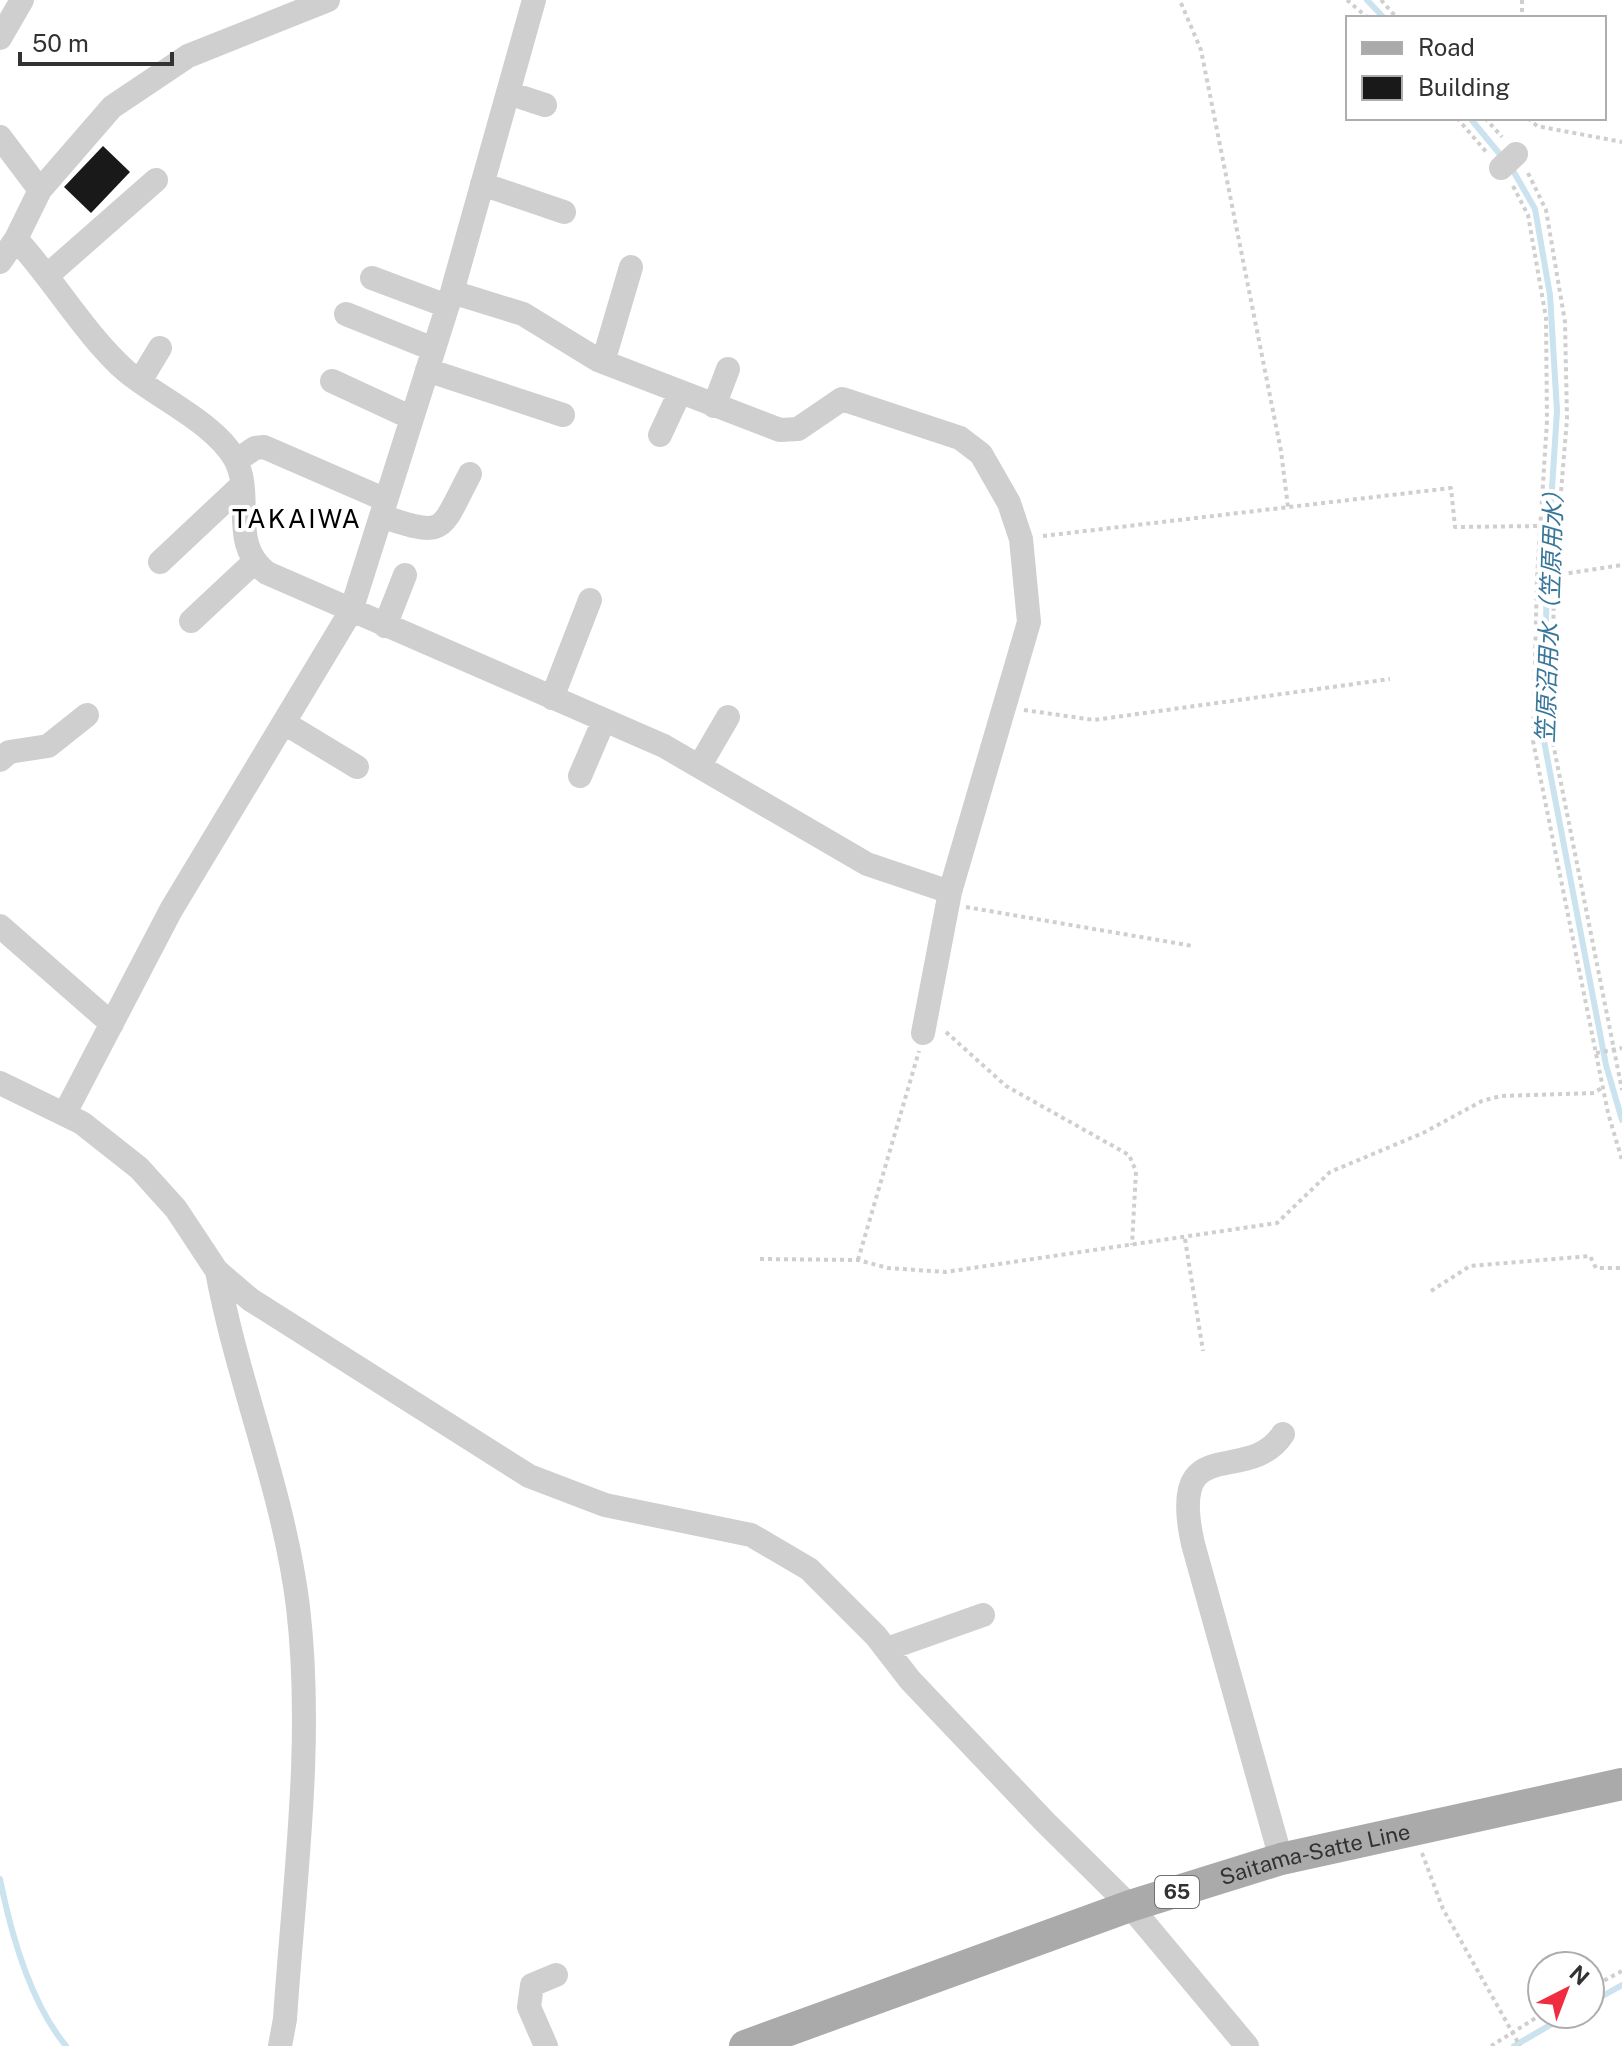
<svg xmlns="http://www.w3.org/2000/svg" width="1622" height="2046" font-family="'Public Sans','Noto Sans JP',sans-serif">
<style>
.lines{fill:none;stroke-linecap:round;stroke-linejoin:round}
.stream{stroke:#cbe2ef;stroke-width:6}
.building{fill:#191919}
.path{stroke:#cfcfcf;stroke-width:4;stroke-dasharray:4 4;stroke-linecap:butt}
.minor{stroke:#cfcfcf;stroke-width:24}
.major{stroke:#aaa;stroke-width:32}
.labels{text-anchor:middle;stroke-width:8;stroke-linejoin:round;paint-order:stroke}
.shield{fill:#fff;stroke:#707070;stroke-width:2}
.shield-label{font-size:20px;font-weight:bold;fill:#323232}
.street-label{font-size:22px;fill:#323232;stroke:#fff}
.water-label{font-size:24px;font-style:italic;fill:#39779a;stroke:#fff}
.quarter-label{font-size:26px;letter-spacing:2px;fill:#000;stroke:#fff}
</style>
<rect width="100%" height="100%" fill="#fff"/>
<g class="lines">
<path class="stream" d="M1367,0L1384,18
M1470,118L1503,158
M1511,167L1535,209L1550,295L1557,411L1547,566L1544,741L1606,1065L1622,1120
M0,1879C11,1934 30,2002 66,2046
M1590,2003L1622,1985
M1514,2046L1569,2014"/>
</g>
<path class="building" d="M103,146L130,172L91,213L64,187Z"/>
<g class="lines">
<path class="path" d="M1347,0L1368,18
M1381,0L1397,18
M1522,0V18
M1181,3L1201,50L1281,451L1288,507
M1457,118L1488,154
M1485,118L1502,137
M1528,118L1537,126L1622,142
M1528,173L1546,210L1565,322L1567,419L1554,577L1552,738L1622,1090
M1513,186L1528,215L1546,318L1547,421L1537,578L1533,741L1608,1113L1622,1160
M1043,536L1451,488L1455,527L1540,526
M1537,578L1622,565
M1024,710L1094,720L1390,679
M966,907L1193,946
M946,1032L1006,1086L1129,1155L1136,1171L1132,1245
M1596,1053L1622,1048
M1185,1239L1203,1351
M760,1259L858,1260L888,1268L945,1272L1277,1223L1330,1172L1423,1133L1482,1101L1501,1096L1594,1093L1603,1087
M858,1260L919,1051
M1431,1291L1470,1266L1590,1256L1596,1268H1622
M1422,1853L1443,1909L1520,2046
M1590,1988L1622,1971
M1491,2046L1542,2014"/>
<path class="minor" d="M0,38L22,0
M508,93L545,105
M0,137L40,190
M1501,168L1516,154
M482,184L564,212
M16,239C53,279 87,337 126,371C158,398 215,423 235,459C255,496 228,544 267,573L664,746L867,864L950,892
M0,262L16,239L40,190L112,107L188,56L328,0
M49,274L156,180
M372,278L447,306
M452,292L523,314L598,360L780,430L798,429L842,399L960,438L981,454L1009,503L1021,539L1029,622L950,892L923,1033
M346,314L433,349
M603,362L631,267
M427,370L563,415
M140,381L160,348
M332,381L412,418
M714,406L728,369
M660,435L680,392
M236,461L255,448L264,447L386,500
M381,516C447,538 439,533 470,474
M160,562L242,485
M191,621L253,563
M385,626L405,575
M552,698L590,600
M286,724L357,767
M0,760L9,752L48,746L87,715
M700,765L728,717
M580,776L604,720
M0,926L112,1024
M0,1083L82,1123L139,1168L176,1209L217,1271L251,1300L529,1476L605,1505L751,1535L809,1569L876,1636L910,1680L1045,1822L1130,1906L1247,2046
M65,1113L171,910L351,611L452,292L534,0
M217,1271C238,1384 284,1492 298,1607C314,1743 294,1883 285,2019L280,2046
M887,1649L983,1615
M1281,1859L1193,1544C1167,1427 1248,1488 1283,1434
M546,2046L529,2007L532,1985L556,1975"/>
<path class="major" id="s1" d="M745,2046L1130,1906L1281,1859L1622,1784"/>
</g>
<g class="labels">
<rect class="shield" x="1155" y="1876" width="44" height="32" rx="6"/>
<g class="shield-label">
<text x="1177" y="1899">65</text>
</g>
<g class="street-label">
<text dy="8" stroke="none"><textPath href="#s1" startOffset="602">Saitama-Satte Line</textPath></text>
</g>
<g class="water-label">
<text transform="translate(1550 611) rotate(-88)" y="8">笠原沼用水（笠原用水）</text>
</g>
<g class="quarter-label">
<text x="297" y="528">TAKAIWA</text>
</g>
</g>
<rect x="1346" y="16" width="260" height="104" fill="#ffffff" stroke="#adadad" stroke-width="2"/>
<rect x="1362" y="42" width="40" height="12" fill="#aaaaaa" stroke="#adadad" stroke-width="2"/>
<text x="1418" y="56" font-size="24" fill="#323232">Road</text>
<rect x="1362" y="76" width="40" height="24" fill="#191919" stroke="#adadad" stroke-width="2"/>
<text x="1418" y="96" font-size="24" fill="#323232">Building</text>
<g transform="translate(1566 1990) rotate(42)"><circle r="38" fill="#ffffff" stroke="#adadad" stroke-width="2"/>
<path d="M0-6L14 30L0 20L-14 30Z" fill="#f02c41"/>
<text y="-12" font-size="22" font-weight="bold" text-anchor="middle" fill="#323232">N</text>
</g>
<path d="M20 52v12h152v-12" fill="none" stroke="#323232" stroke-width="4"/>
<text x="32" y="52" font-size="24" fill="#323232" stroke="#ffffff" stroke-width="6" paint-order="stroke">50 m</text>
</svg>
